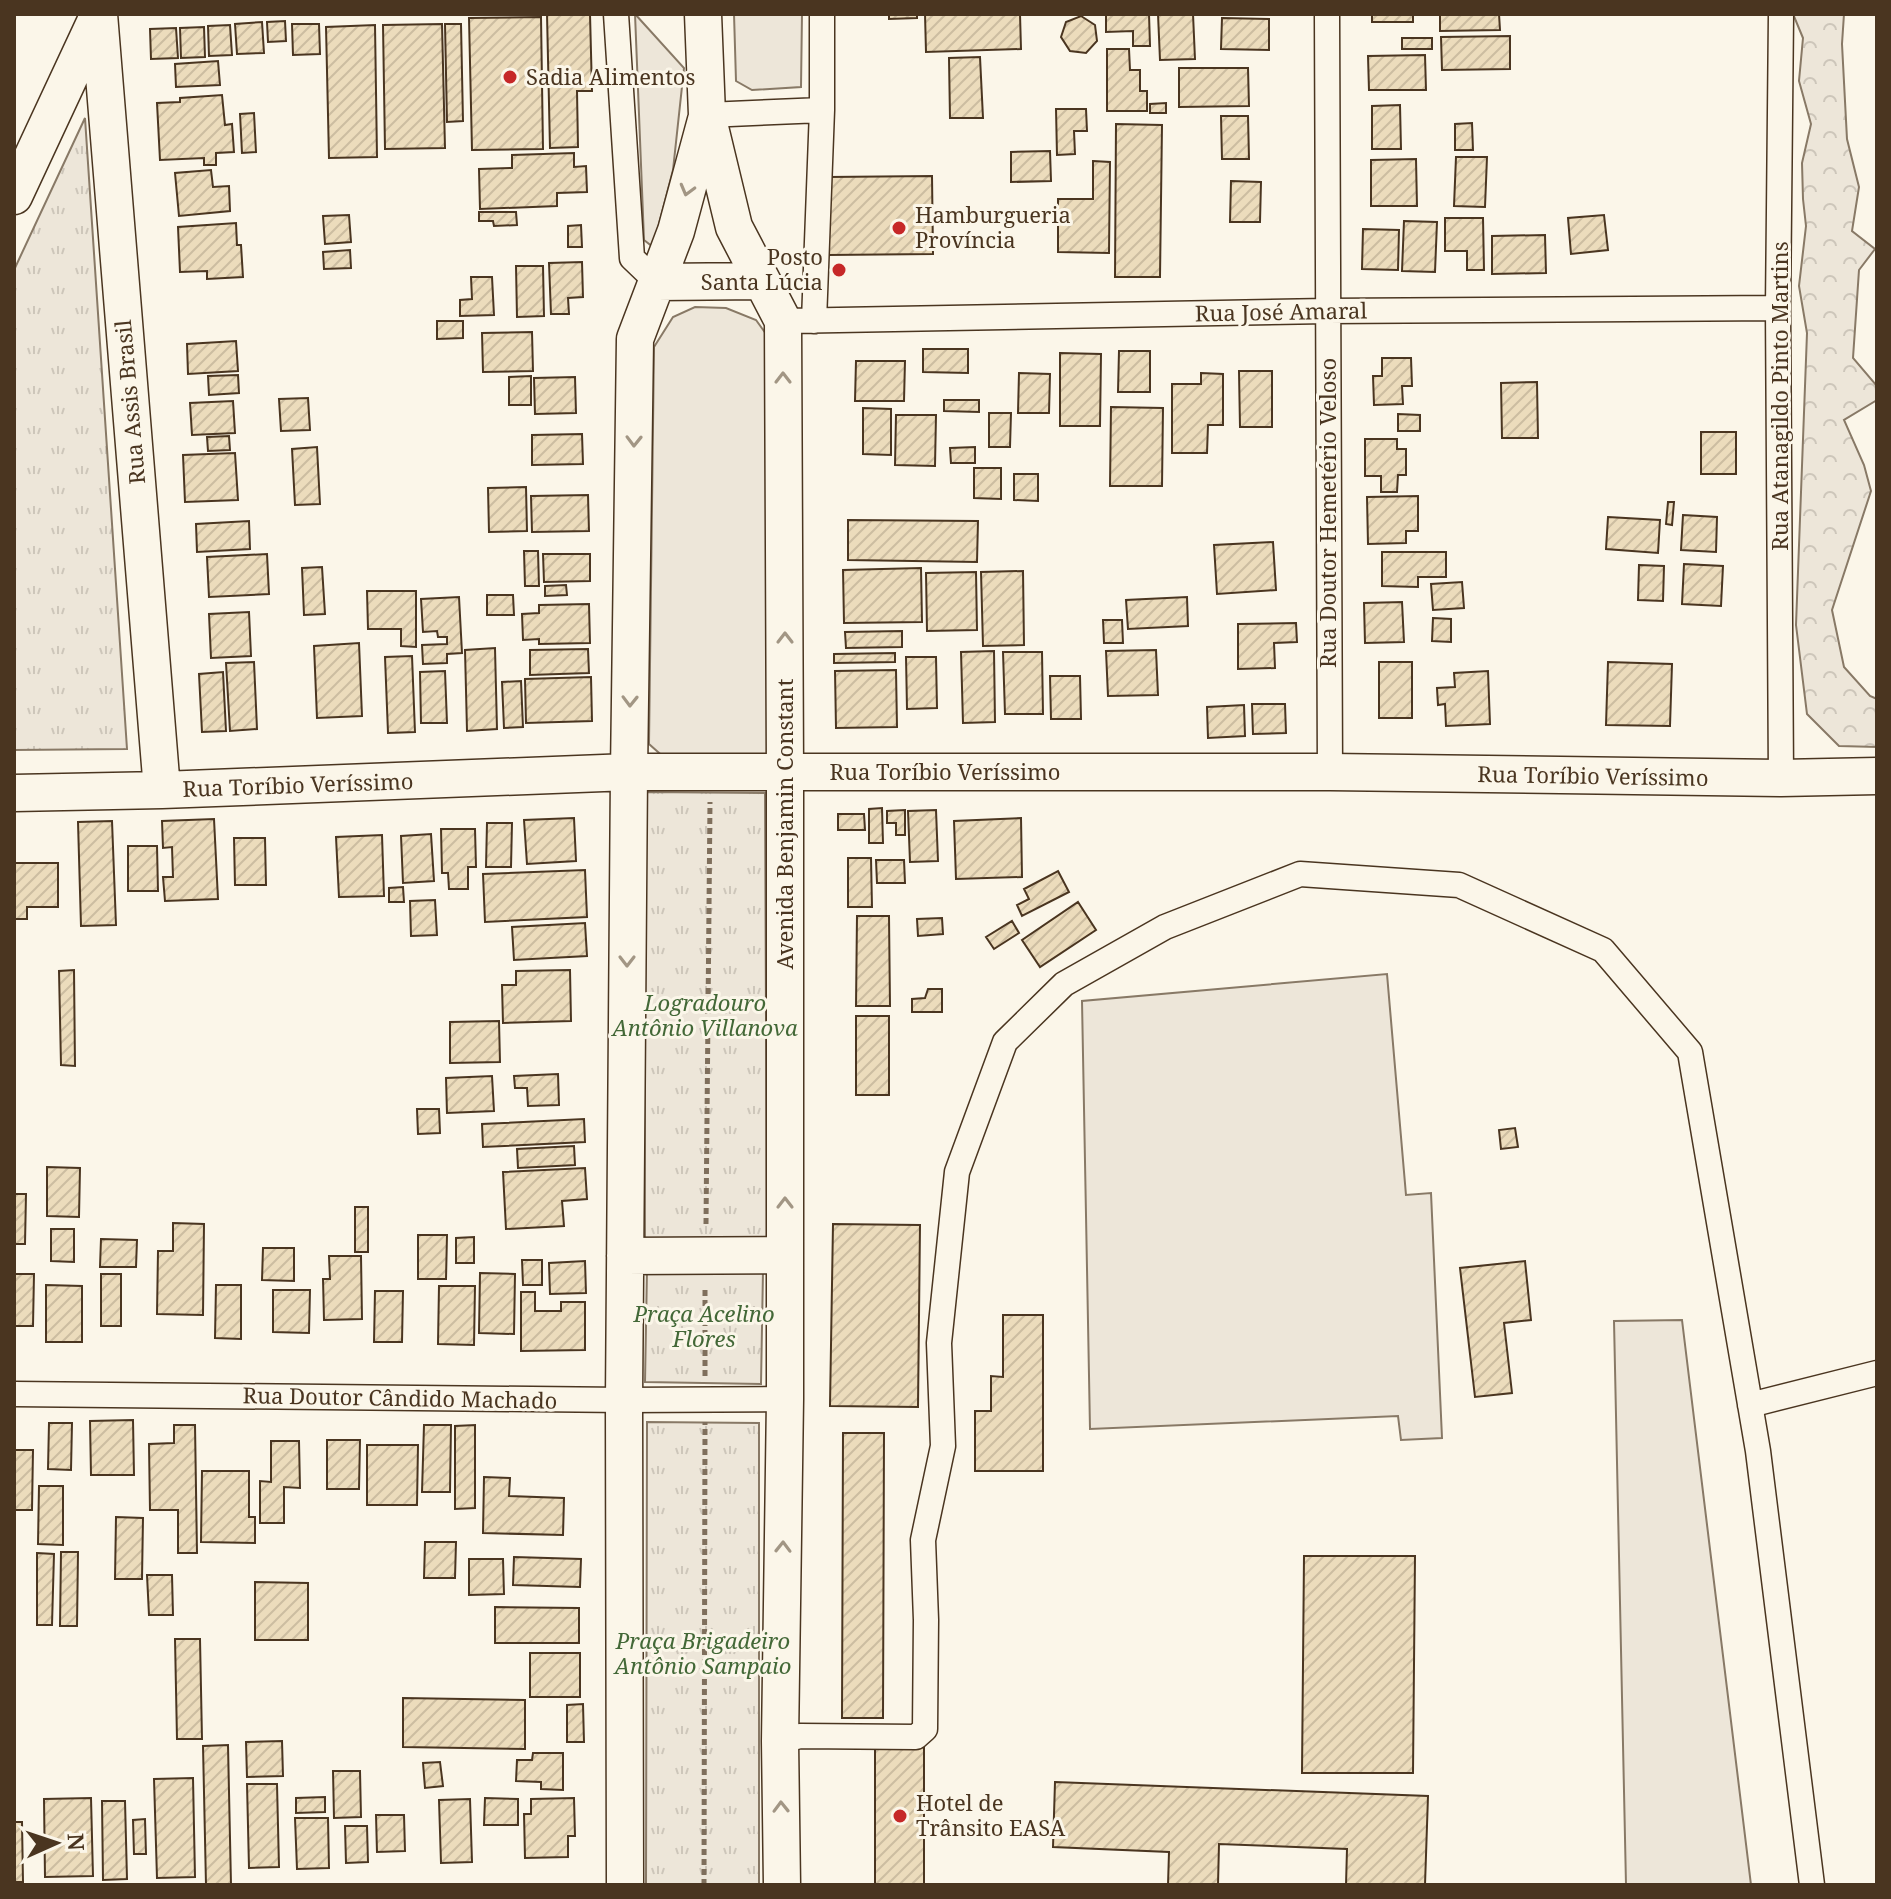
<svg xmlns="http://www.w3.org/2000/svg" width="1891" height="1899" font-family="'Noto Serif',serif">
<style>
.grass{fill:#ede6d9;stroke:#887966;stroke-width:2}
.forest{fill:url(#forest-crowns);stroke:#887966;stroke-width:2}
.park{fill:url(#park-tufts);stroke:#887966;stroke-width:2}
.building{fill:url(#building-hatch);stroke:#4a3520;stroke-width:2}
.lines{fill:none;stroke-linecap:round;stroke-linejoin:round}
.street-casing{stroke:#4a3520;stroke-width:27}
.secondary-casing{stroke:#4a3520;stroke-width:39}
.path{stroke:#7f6f5c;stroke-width:5;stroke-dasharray:6 4;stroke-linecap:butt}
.street{stroke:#fbf6e9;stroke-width:24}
.secondary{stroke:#fbf6e9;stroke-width:36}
.oneway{stroke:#a29684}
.poi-dot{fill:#c62828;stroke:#fbf6e9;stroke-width:3}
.labels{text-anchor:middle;stroke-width:6;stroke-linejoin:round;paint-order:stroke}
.poi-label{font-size:22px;fill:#4a3520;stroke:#fbf6e9;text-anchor:start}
.street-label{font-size:22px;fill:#4a3520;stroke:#fbf6e9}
.park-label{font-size:22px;font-style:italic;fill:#436837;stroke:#fbf6e9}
</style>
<defs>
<pattern id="forest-crowns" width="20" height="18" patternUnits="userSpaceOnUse" patternTransform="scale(2)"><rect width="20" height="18" fill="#ede6d9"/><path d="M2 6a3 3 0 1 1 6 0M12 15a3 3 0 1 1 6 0" fill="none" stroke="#cdc6ba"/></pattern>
<pattern id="park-tufts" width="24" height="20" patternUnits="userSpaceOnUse" patternTransform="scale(2)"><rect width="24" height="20" fill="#ede6d9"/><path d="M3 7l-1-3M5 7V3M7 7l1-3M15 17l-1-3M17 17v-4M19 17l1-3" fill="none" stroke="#cdc6ba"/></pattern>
<pattern id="building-hatch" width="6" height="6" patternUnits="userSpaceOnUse" patternTransform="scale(2)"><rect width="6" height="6" fill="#ecdcbc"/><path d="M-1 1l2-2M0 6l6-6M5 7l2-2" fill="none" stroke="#ccbda1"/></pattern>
</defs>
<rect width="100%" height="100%" fill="#fbf6e9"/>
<path class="grass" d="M635,14L684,68L673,170L653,247L644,240Z
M734,14H802L801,87L752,90L736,81Z
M695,307L726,308L756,320L774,345L773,759L667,760L649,744L654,347L673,317Z
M1387,974L1406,1195L1431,1193L1442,1438L1401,1440L1398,1416L1090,1429L1082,1001Z
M1682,1320L1751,1885H1626L1614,1321Z"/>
<path class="forest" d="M1793,14H1844L1842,44L1847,139L1859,187L1852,231L1875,249L1859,270L1853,358L1877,386V400L1844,420L1864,465L1871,491L1832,610L1844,667L1870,696L1877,699V747L1839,746L1807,714L1796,625L1807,333L1799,286L1806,226L1803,199L1802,163L1811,124L1799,81L1803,38Z"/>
<path class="park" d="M85,118L127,749L14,750V270Z
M644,792L765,793L767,1239L645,1238Z
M647,1269L763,1271L761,1384L645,1382Z
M647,1422L759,1423V1885H646Z"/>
<path class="building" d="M547,14H590L592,91H577L578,147L550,148Z
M889,14H917V18L889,19Z
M925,14H1020L1021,49L926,52Z
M1106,14H1149L1150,46H1133V31L1106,32Z
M1158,14H1193L1195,59L1160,60Z
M1372,14H1413V22H1372Z
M1440,14H1499L1500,30L1440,31Z
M1081,16L1095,25L1097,41L1086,53L1070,51L1061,37L1066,22Z
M541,17L543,149L472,150L469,18Z
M1222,18L1269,19V50L1221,49Z
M285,21L286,41L268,42L267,22Z
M262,22L264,53L237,54L235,24Z
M292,24H319L320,54L293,55Z
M442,24L445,148L385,149L383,25Z
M445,24H461L463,121L447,122Z
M230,25L232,55L209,56L208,26Z
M375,25L377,157L329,158L326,27Z
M204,27L205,57L181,58L180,28Z
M176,28L178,58L151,59L150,29Z
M1510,36V69L1442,70L1441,37Z
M1402,38H1432V49H1402Z
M1107,49H1129L1130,70H1140V91H1147V111H1107Z
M1425,55L1426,90H1369L1368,56Z
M980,57L983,118H950L949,58Z
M218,61L220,85L176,87L175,64Z
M1179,68H1248L1249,106L1179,107Z
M222,95L225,125L232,124L234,152L216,153V165H204V158L160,160L157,103L180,102V98Z
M1166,103V113H1150V104Z
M1400,105L1401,149H1372V106Z
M1056,109H1086L1087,131H1074L1075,154L1057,155Z
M254,113L256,152L242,153L240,114Z
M1221,116H1248L1249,159H1222Z
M1472,123L1473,150H1455V124Z
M1116,124L1162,125L1160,277H1115Z
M1050,151L1051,181L1011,182V152Z
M574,153V167L586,166L587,192L557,193V206L480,209L479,169L512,168V155Z
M1456,157H1487L1485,207L1454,206Z
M1416,159L1417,206H1371V160Z
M1093,161L1110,162L1109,253L1058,252V199H1093Z
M211,170L213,187L229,186L230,211L179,216L175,173Z
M932,176L933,254L828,255V177Z
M1231,181L1261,182L1260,222H1230Z
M479,212H516L517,225L494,226L493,221H479Z
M349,215L351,242L325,244L323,216Z
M1604,215L1608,250L1571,254L1568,218Z
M1445,218H1483L1484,270H1467V251H1445Z
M1404,221L1437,222L1435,272L1402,271Z
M236,223L237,245H241L243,277L207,279V271L180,272L178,227Z
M581,225L582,247H568V226Z
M1363,229L1399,230L1398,270L1362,269Z
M1545,235L1546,273L1492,274V236Z
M350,250L351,268L324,269L323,252Z
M582,262L583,297L568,298L569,314H551L549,263Z
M516,266H543L544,316L517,317Z
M471,277H492L494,315L460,316V300L472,299Z
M437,321H463V338L437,339Z
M532,332L533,371L483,372L482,333Z
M236,341L238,371L188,374L187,344Z
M923,349H968V373L923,372Z
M1119,351H1150V392H1118Z
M1060,353L1101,354L1100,426H1060Z
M1382,358H1411L1412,386H1402L1403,404L1374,405L1373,376H1382Z
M856,361H905L904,401H855Z
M1239,371H1272V427H1240Z
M1019,373L1050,374L1049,413H1018Z
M1201,373L1223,374V425H1208L1207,453H1172V384H1201Z
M238,375L239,393L209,395L208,376Z
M531,376V405H509V377Z
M575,377L576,413L535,414L534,378Z
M1537,382L1538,438H1502L1501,383Z
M308,398L310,430L281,431L279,399Z
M944,400H979V412L944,411Z
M233,401L235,433L192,435L190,403Z
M1111,407L1163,408L1162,486H1110Z
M863,408L891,409V455L863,454Z
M989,413H1011L1010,447H989Z
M1398,414L1420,415V431H1398Z
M896,415H936L935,466L895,465Z
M1701,432H1736V474H1701Z
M582,434L583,464L532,465V435Z
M229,436L230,450L208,451L207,437Z
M1365,439H1397V449H1406V475H1398L1397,492H1381V476H1365Z
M317,447L320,504L295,505L292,449Z
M975,447V463H951L950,448Z
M235,453L238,500L185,502L183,455Z
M974,468H1001V499L974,498Z
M1014,474H1038V501L1014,500Z
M526,487L527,531L489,532L488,488Z
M588,495L589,531L532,532L531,496Z
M1418,496V531H1406V543L1368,544L1367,497Z
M1668,502H1674L1672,525L1666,524Z
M1683,515L1717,517L1716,552L1681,550Z
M1608,517L1660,520L1658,553L1606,549Z
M848,520L978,521L977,562L848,560Z
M249,521L250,549L197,552L196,524Z
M1273,542L1276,590L1217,594L1214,545Z
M524,551H538L539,586H525Z
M1382,552H1446V577H1418V587L1382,586Z
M267,554L269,594L209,597L207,557Z
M543,554H590V581L544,582Z
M1684,564L1723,566L1721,606L1682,604Z
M1639,565L1664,566L1663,601L1638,600Z
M322,567L325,614L304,615L302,568Z
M921,568L922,622L844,623L843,570Z
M1023,571L1024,645L983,646L981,572Z
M976,572L977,630L927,631L926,573Z
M1462,582L1464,608L1433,610L1431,584Z
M566,585L567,595L545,596V586Z
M367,591H416V647L401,646V629H368Z
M487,595H513L514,615H487Z
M459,597L462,653L447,654V663L423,664L422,645L447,644V637H438L437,631L423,632L421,599Z
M1187,597L1188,626L1128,629L1126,600Z
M1402,602L1404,642L1365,643L1364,603Z
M589,604L590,643L539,644V639L523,640L522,614L539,613V605Z
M249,612L251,656L211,658L209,614Z
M1433,618L1451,619V642L1432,641Z
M1103,620H1122L1123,643H1104Z
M1296,623L1297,642L1274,643L1275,668L1238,669V624Z
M902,631V647L846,648L845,632Z
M359,643L362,716L317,718L314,646Z
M495,648L497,729L467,731L465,650Z
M588,649L589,673L530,675V650Z
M1156,650L1158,695L1108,696L1106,651Z
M994,651L995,722L963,723L961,652Z
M1003,652H1042L1043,714H1005Z
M895,653V662L834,663V654Z
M412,656L415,732L388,733L385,657Z
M906,657H936L937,708L907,709Z
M254,662L257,729L230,731L226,663Z
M1379,662H1412V718H1379Z
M1608,662L1672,664L1670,726L1606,725Z
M896,670L897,727L836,728L835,671Z
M445,671L447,723H421L420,672Z
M1488,671L1490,724L1446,726L1445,704L1438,705L1437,688L1455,687L1454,673Z
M223,672L226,731L202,732L199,674Z
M1050,676H1080L1081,719H1051Z
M591,677L592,721L526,723L525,679Z
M521,681L523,727L504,728L502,682Z
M1252,704H1285L1286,733L1253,734Z
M1244,705L1245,736L1208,738L1207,707Z
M882,808L883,843H869V809Z
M905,810V835H896V823H887V811Z
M936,810L938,861L910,862L908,811Z
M838,814H864L865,830H838Z
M574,818L576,861L527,864L524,820Z
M1021,818L1022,877L956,879L954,821Z
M214,819L218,899L165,901L163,877H173L172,847L163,848L162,821Z
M112,821L116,925L81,926L78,822Z
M487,823H512L511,867H486Z
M441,829H475L476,867H468V889H449L448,873H442Z
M431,834L434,881L403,883L401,836Z
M382,835L384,896L339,897L336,837Z
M234,838H265L266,885H235Z
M128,846H157L158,891H128Z
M848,858H871L872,907H848Z
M876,860H904L905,883H877Z
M14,863H58V907H27V919H14Z
M585,870L587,917L485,922L483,874Z
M1058,871L1069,892L1022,916L1017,905L1029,899L1024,889Z
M403,887L404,902H389V888Z
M435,900L437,935L411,936L410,901Z
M1078,902L1096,930L1040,967L1022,940Z
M857,916H889L890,1006H856Z
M942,918L943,934L918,936L917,919Z
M1012,921L1019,933L994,949L986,937Z
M585,923L587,956L514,960L512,927Z
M74,970L75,1066L61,1065L59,971Z
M570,970L571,1021L503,1023L502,985H516V971Z
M928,989H942V1012H912V999L925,998Z
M856,1016H889V1095H856Z
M499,1021L500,1062L450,1063V1022Z
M558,1074L559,1105L528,1106L527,1088H515L514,1076Z
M492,1076L494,1111L447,1113L446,1078Z
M417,1109H439L440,1133L418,1134Z
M584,1119L585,1142L483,1147L482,1124Z
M1515,1128L1518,1147L1501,1149L1499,1130Z
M574,1146L575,1165L518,1168L517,1149Z
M47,1167L80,1168L79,1217L47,1216Z
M585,1168L587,1199L562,1201L564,1226L506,1229L503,1172Z
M14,1194H26L25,1244H14Z
M355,1207H368V1252H355Z
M173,1223L204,1224L203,1315L157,1314L158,1251H173Z
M833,1224L920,1225L918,1407L830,1406Z
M51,1229H74V1262L51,1261Z
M418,1235H447L446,1279H418Z
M474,1237V1263H456V1238Z
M101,1239L137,1240L136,1267H100Z
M263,1248H294V1281L262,1280Z
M329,1256H361L362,1319L324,1320L323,1279H330Z
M522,1260H542V1285H523Z
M585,1261L586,1293L550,1294L549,1263Z
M1525,1261L1531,1320L1504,1323L1512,1393L1475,1397L1460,1268Z
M480,1273L515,1274L514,1334L479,1333Z
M14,1274H34L33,1326H14Z
M101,1274H121V1326H101Z
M46,1285L82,1286V1342H46Z
M216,1285H241V1339L215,1338Z
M439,1286H475L474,1345L438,1344Z
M273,1290H310L309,1333L273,1332Z
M375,1291H403L402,1342H374Z
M521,1292H535V1311H561V1302H585V1350L521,1351Z
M1003,1315H1043V1471H975V1411H991V1376L1003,1377Z
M133,1420L134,1475H91L90,1421Z
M49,1423H72L71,1470L48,1469Z
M174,1425H195L197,1553H178V1510H150L149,1444L174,1443Z
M424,1425H451L450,1492H422Z
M475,1425V1508L455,1509V1426Z
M843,1433H884L883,1718H842Z
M327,1440H360L359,1489H327Z
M271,1441H299L300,1488L284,1487V1523H260V1481L271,1482Z
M367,1445H418L417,1505H367Z
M14,1450H33L32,1510H14Z
M202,1471H249V1517H255V1543L201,1542Z
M484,1477L510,1478L509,1496L564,1498L563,1535L483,1533Z
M39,1486H63V1545L38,1544Z
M116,1517L143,1518L142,1579H115Z
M425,1542H456L455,1578H424Z
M61,1552H78L77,1626H60Z
M37,1553L54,1554L52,1625H37Z
M1304,1556H1415L1413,1773H1302Z
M514,1557L581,1559L580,1587L513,1585Z
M469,1559H503L504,1594L469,1595Z
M147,1575H172L173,1615H149Z
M255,1582L308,1583V1640H255Z
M495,1607L579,1608V1643H495Z
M175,1639H200L202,1739H177Z
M530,1653H580V1697H530Z
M403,1698L525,1700V1749L403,1747Z
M583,1704L584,1742H567V1705Z
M282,1741L283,1776L247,1777L246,1742Z
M228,1745L231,1885H206L203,1746Z
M875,1747H924V1885H875Z
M533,1753H563V1790L541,1789V1782L516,1781L517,1760H532Z
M440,1762L443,1786L425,1788L423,1763Z
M333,1771H360L361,1817L334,1818Z
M193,1778L195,1877L157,1878L154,1779Z
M1055,1782L1428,1796L1425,1885H1346L1347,1849L1219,1844L1218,1885H1168L1169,1852L1053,1847Z
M247,1784H277L279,1867L249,1868Z
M325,1797V1812L296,1813V1798Z
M91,1798L93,1876L45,1877L44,1799Z
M485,1798L518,1799V1825H484Z
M574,1798L575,1836H568V1857L525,1858L524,1814H531V1799Z
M470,1799L472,1862L441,1863L439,1800Z
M102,1801H125L127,1879L103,1880Z
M376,1815H404L405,1851L377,1852Z
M295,1818H328L329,1868L297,1869Z
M145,1819L146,1854H134L133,1820Z
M14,1822H22L23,1882H14Z
M345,1826H367L368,1862L346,1863Z"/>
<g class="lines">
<defs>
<path id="street" d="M616,14L632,258L657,282
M1327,14L1330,772
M707,115L822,110V14
M783,321L1327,311L1778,308
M814,321L822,110
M1781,778L1778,308L1781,14
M14,1394L624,1400L785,1399
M1750,1405L1877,1373
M780,1741L800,1736L916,1737L925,1729L926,1620L923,1540L943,1446L939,1343L957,1172L1005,1042L1064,984L1165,927L1300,874L1459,885L1603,950L1690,1052L1758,1451L1812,1885"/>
<path id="secondary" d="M99,14L162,790
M703,14L707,115L734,227L783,321L785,772V1399L780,1741L782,1885
M14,196L98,16
M657,282L761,281
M14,793L162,790L629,772H1330L1781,778L1877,776
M625,1256L785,1255
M625,1885L624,1400L629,772L635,339L676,231L706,120"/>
</defs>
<use href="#street" class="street-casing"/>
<use href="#secondary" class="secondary-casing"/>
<path class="path" d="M706,1224L710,802
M705,1376V1286
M704,1885L705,1422"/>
<use href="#street" class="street"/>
<use href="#secondary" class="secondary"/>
</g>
<defs><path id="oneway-chevron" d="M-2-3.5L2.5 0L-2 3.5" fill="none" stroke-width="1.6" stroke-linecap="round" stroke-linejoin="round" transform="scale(2)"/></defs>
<g class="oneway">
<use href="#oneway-chevron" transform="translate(687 190) rotate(105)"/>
<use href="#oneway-chevron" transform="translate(783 378) rotate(-90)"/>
<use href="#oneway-chevron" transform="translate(634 441) rotate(91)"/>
<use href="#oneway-chevron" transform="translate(785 638) rotate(-90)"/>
<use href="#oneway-chevron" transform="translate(630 701) rotate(91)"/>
<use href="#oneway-chevron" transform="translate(627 961) rotate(90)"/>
<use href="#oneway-chevron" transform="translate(785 1203) rotate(-90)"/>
<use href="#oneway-chevron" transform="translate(783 1547) rotate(-89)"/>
<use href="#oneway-chevron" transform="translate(781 1807) rotate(-91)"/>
</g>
<g class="poi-dot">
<circle cx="510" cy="77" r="8"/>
<circle cx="899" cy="228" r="8"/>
<circle cx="839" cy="270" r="8"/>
<circle cx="900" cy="1816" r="8"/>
</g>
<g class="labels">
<g class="poi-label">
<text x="526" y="85">Sadia Alimentos</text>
<text x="915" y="223">Hamburgueria<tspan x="915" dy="25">Província</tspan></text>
<text x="823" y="265" text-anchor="end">Posto<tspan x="823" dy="25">Santa Lúcia</tspan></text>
<text x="916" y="1811">Hotel de<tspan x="916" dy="25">Trânsito EASA</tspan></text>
</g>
<g class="street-label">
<text transform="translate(1281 312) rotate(-1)" y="8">Rua José Amaral</text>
<text transform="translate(1780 396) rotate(-90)" y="8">Rua Atanagildo Pinto Martins</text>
<text transform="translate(130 402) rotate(-95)" y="8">Rua Assis Brasil</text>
<text transform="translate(1328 513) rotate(-90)" y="8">Rua Doutor Hemetério Veloso</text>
<text x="945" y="780">Rua Toríbio Veríssimo</text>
<text transform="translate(1593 776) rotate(1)" y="8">Rua Toríbio Veríssimo</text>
<text transform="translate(298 785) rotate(-2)" y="8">Rua Toríbio Veríssimo</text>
<text transform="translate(785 824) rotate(-90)" y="8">Avenida Benjamin Constant</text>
<text transform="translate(400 1398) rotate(1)" y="8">Rua Doutor Cândido Machado</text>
</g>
<g class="park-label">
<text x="705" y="1011">Logradouro<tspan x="705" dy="25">Antônio Villanova</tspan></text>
<text x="704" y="1322">Praça Acelino<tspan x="704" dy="25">Flores</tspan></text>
<text x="703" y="1649">Praça Brigadeiro<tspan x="703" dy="25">Antônio Sampaio</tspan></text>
</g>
</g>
<rect width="1891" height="1899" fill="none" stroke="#4a3520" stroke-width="32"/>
<g transform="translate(56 1843) rotate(87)" stroke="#fbf6e9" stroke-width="6" paint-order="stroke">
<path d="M0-6L14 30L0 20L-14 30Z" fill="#4a3520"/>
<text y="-12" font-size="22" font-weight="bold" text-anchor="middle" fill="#4a3520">N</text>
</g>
</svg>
